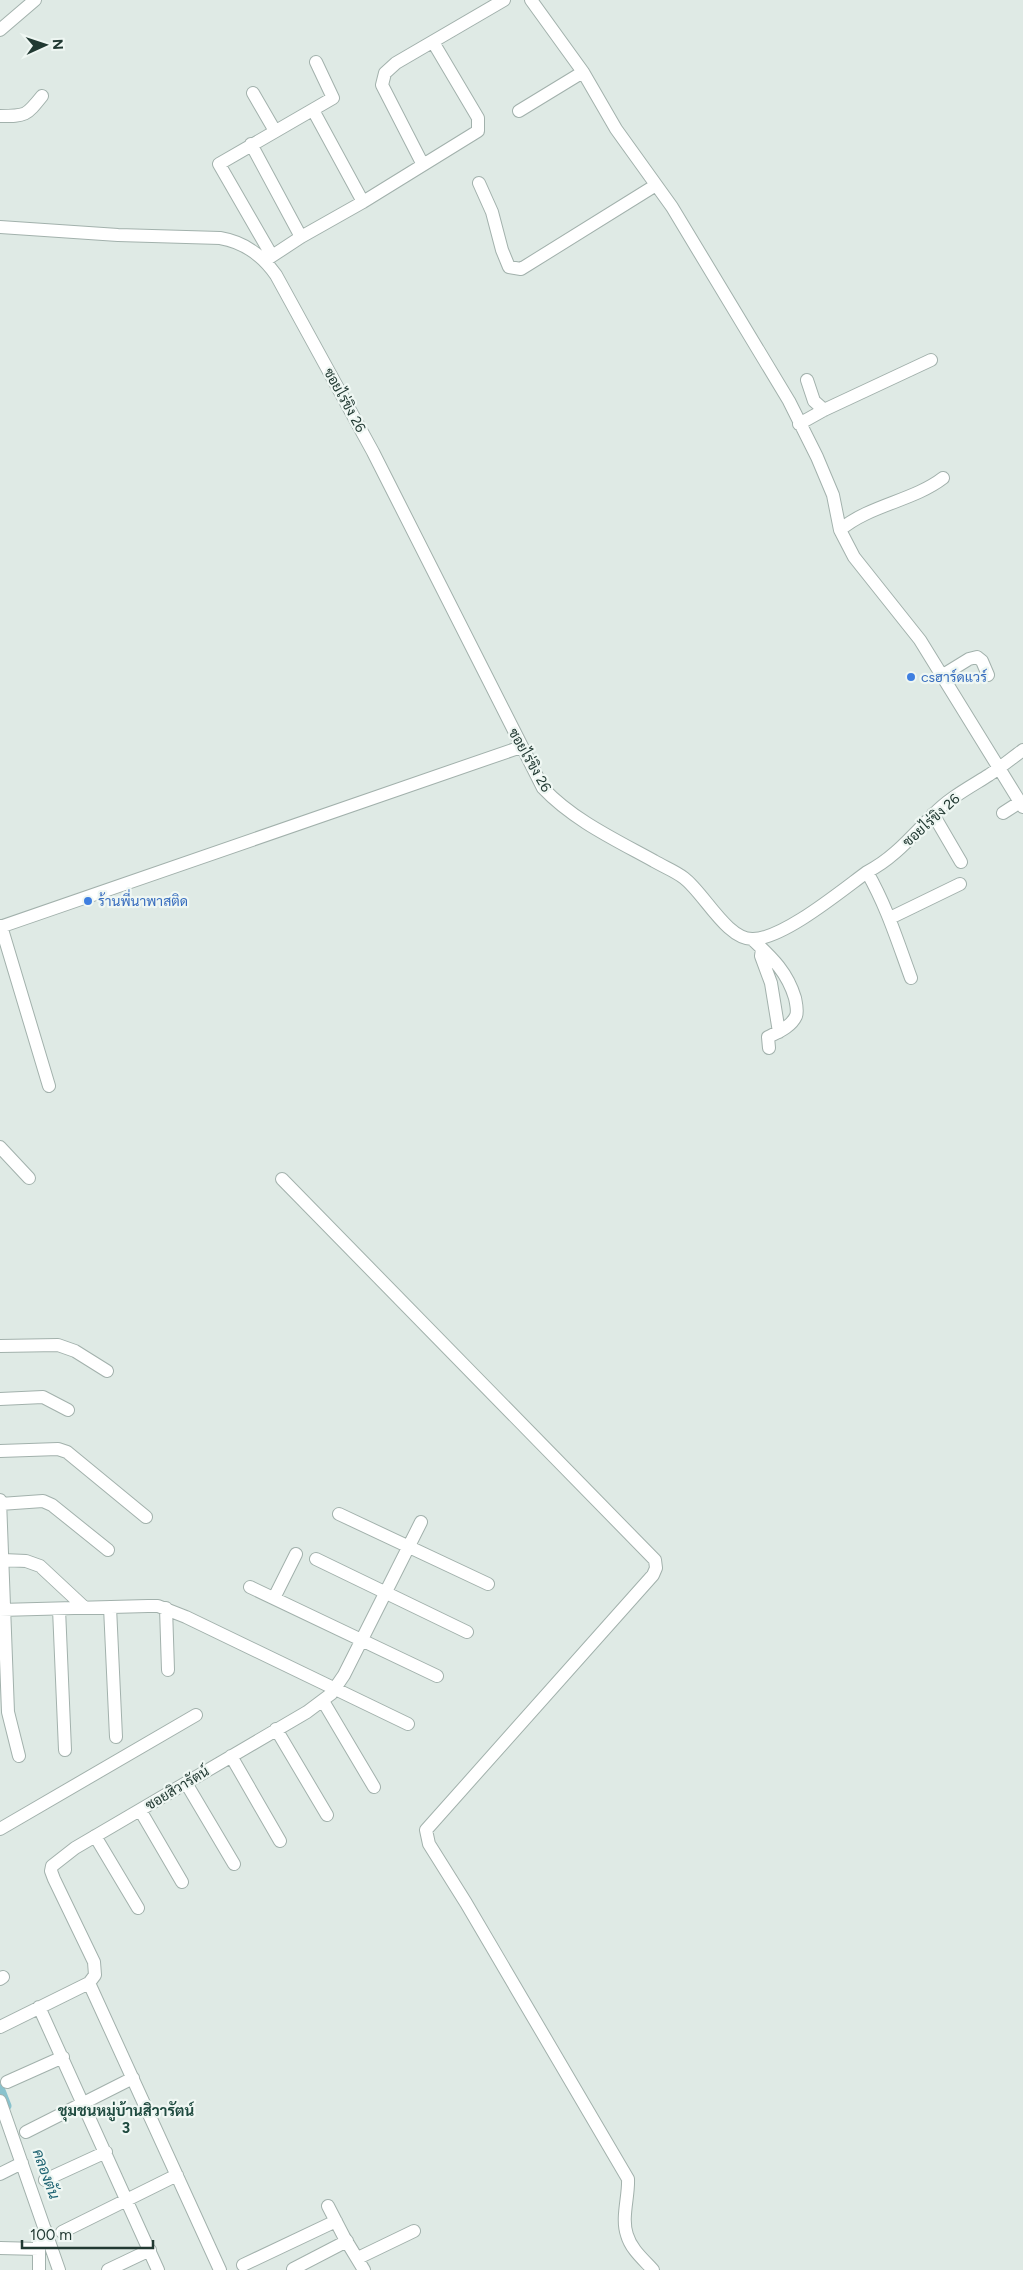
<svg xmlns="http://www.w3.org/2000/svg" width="1023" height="2270" font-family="Figtree,Sarabun,sans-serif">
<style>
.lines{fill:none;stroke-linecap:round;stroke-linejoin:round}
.canal{stroke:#89c2cd;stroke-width:9}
.minor-casing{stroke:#a2b1ac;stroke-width:14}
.minor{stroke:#fff;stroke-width:12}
.shop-dot{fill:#3f7fe0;stroke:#eff7f3;stroke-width:2}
.labels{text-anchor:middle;stroke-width:4.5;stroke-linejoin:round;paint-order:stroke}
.street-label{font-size:14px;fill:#213932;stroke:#eff7f3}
.shop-label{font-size:14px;fill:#366cbe;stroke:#eff7f3;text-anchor:start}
.neighbourhood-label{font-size:15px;font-weight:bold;fill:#1e4a3f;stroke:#eff7f3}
.water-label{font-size:15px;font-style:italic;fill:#1e6372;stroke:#eff7f3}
</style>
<rect width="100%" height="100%" fill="#dfeae5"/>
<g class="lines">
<path class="canal" d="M0,2088L7,2106"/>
<defs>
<path id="minor" d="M531,0L583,72L616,129L672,207L789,401L817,457L833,495L840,530L854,557L920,640L1023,807
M0,30L35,0
M253,93L275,131
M313,110L363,202
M519,111L583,72
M0,116C26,116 26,116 42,96
M251,144L301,237
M423,165L382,85L385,73L396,63L504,0
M479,183L492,212L502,250L509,267L521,269L656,185
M0,227L118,235L220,238C244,242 262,255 276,275L373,452L543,788C573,820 616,840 654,861C664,867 675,871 684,878C704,893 727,940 753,939C783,939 841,891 867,872C893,859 912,836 933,815C949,798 970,787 989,775C1001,767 1012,758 1023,750
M272,256L219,164L333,98L316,62
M266,260L301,237L363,202L478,131V118L433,42
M807,380L814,401L824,410
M799,424L824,410L931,360
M840,530C869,505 913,501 943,478
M943,675L969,659L977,657L982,661L988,675
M1003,813L1020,802
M933,814L961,862
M867,872C887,907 897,940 911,978
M890,918L960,884
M1,926L49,1086
M0,927L521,747
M752,939C771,957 787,971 795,998C796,1003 798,1011 796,1016C791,1027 778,1032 768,1037L769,1048
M762,949L761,956L771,983L779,1032
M0,1147L29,1178
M282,1179L655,1560L656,1568L653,1575L426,1830L429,1844L466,1903L628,2179C629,2196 621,2218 627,2235C631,2249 643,2259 653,2270
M0,1346L58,1345L75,1351L107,1371
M0,1399L43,1397L68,1410
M0,1451L58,1449L67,1452L146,1517
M0,1500L8,1712L19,1756
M0,1504L43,1501L52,1505L108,1550
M339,1514L488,1584
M316,1559L467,1632
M3,1560L26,1561L40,1566L84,1607
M250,1587L437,1676
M274,1598L296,1554
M110,1607L116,1737
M166,1608L168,1670
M59,1609L65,1750
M0,1610L148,1606H158L186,1617L408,1724
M323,1701L374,1787
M276,1729L327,1815
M231,1756L280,1841
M186,1783L234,1864
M140,1810L182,1882
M0,1829L196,1715
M95,1836L138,1908
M0,1979L3,1977
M89,1983L220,2270
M39,2007L158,2270
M0,2027L89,1983L95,1975L94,1962L54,1879L51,1871L52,1866L75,1848L307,1712L331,1694L344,1675L421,1522
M7,2082L63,2057
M0,2101L59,2270
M26,2132L133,2078
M0,2174L22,2163
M45,2180L106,2152
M328,2206L344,2237L364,2270
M62,2232L177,2175
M0,2248L39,2249
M358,2258L414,2231
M243,2265L336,2221
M293,2269L347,2241
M39,2270V2242L45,2229
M108,2270L150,2250"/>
</defs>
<use href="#minor" class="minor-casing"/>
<use href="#minor" class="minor"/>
</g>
<g class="shop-dot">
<circle cx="911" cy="677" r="5"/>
<circle cx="88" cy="901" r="5"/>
</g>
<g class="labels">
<g class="street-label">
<text transform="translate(345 400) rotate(61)" y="5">ซอยไร่ขิง 26</text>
<text transform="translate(530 760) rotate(60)" y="5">ซอยไร่ขิง 26</text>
<text transform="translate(931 820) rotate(-42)" y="5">ซอยไร่ขิง 26</text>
<text transform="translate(177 1788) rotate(-31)" y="5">ซอยสิวารัตน์</text>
</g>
<g class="shop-label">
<text x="921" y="682">csฮาร์ดแวร์</text>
<text x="98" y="906">ร้านพี่นาพาสติด</text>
</g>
<g class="neighbourhood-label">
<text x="126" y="2116">ชุมชนหมู่บ้านสิวารัตน์<tspan x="126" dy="17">3</tspan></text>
</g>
<g class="water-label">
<text transform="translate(46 2174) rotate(70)" y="5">คลองตัน</text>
</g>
</g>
<g transform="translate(45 45) rotate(87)" stroke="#eff7f3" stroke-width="4" paint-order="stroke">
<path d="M0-4L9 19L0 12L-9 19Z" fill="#213932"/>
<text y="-8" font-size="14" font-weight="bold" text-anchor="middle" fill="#213932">N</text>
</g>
<path d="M22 2240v8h131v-8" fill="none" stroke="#213932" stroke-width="2.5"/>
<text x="30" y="2240" font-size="15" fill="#213932" stroke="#eff7f3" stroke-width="4" paint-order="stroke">100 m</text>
</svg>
